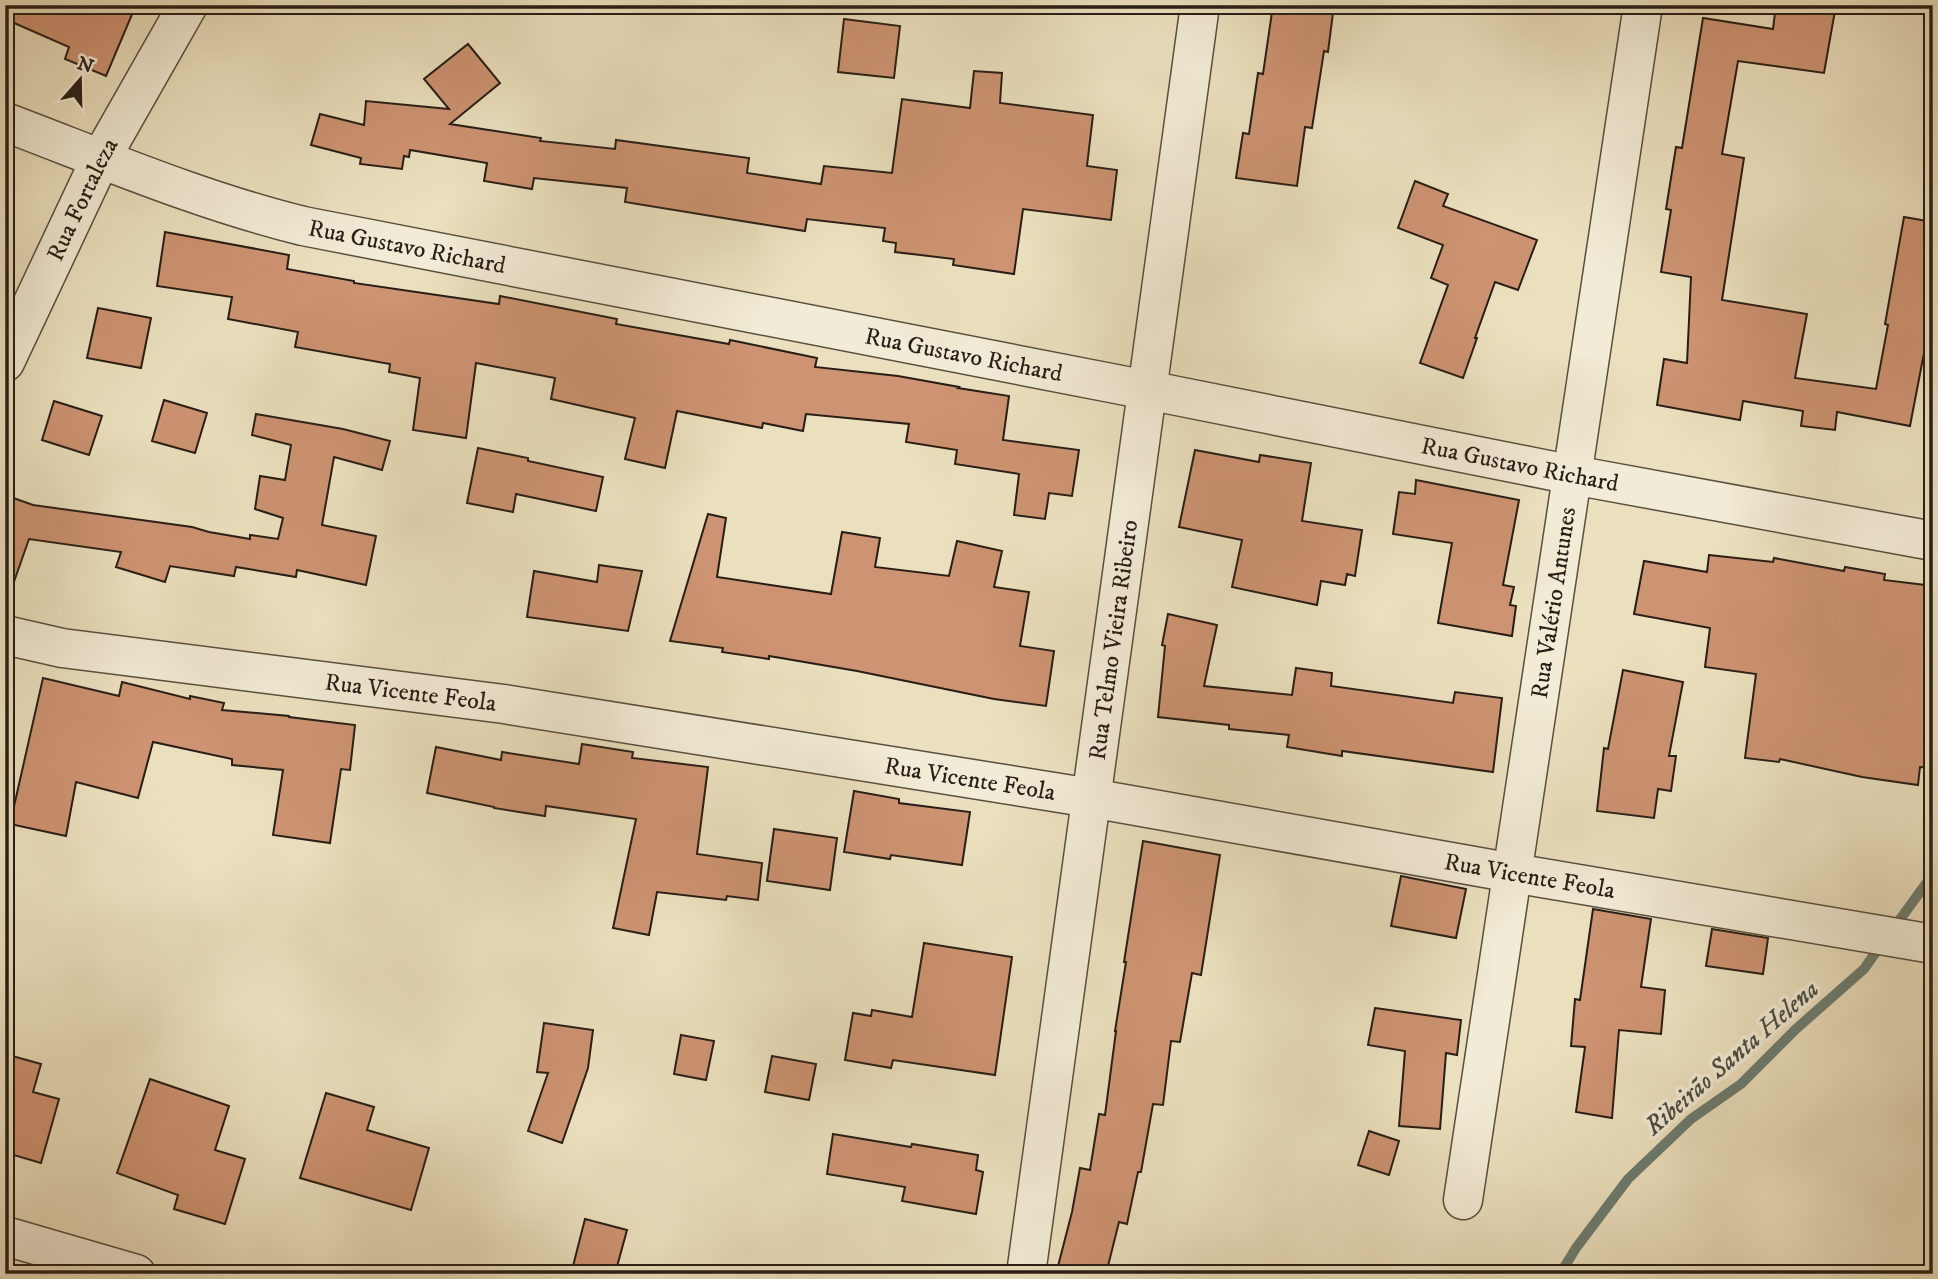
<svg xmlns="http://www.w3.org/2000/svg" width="1938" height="1279" font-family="'IM FELL DW Pica',serif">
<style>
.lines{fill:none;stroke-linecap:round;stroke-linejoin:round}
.stream{stroke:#6c7d71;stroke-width:10}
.building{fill:#cd9372;stroke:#281e16;stroke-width:2}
.minor-casing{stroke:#594e40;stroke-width:41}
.minor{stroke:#f2ebd5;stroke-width:38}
.labels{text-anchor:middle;stroke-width:7;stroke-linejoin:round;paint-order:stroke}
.street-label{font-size:24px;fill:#281e16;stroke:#f2ebd5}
.water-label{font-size:26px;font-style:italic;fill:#4a4e44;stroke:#f2ebd5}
</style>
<rect width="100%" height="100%" fill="#ebe0be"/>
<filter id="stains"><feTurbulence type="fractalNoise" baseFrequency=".00286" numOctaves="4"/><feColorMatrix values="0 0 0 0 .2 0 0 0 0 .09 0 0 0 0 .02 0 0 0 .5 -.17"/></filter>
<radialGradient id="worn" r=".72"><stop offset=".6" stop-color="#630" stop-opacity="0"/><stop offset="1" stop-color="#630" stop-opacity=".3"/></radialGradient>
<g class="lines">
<path class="stream" d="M1893,929L1933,874
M1560,1274L1576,1248L1628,1179L1691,1119L1741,1084L1796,1029L1864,969L1883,942"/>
</g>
<path class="building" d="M5,5H136L106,76L65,59L69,47L5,19Z
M1273,5H1334L1328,52L1324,51L1312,128L1305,127L1297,186L1236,178L1243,133L1249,134L1258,73L1263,74Z
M1776,5H1836L1824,73L1738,61L1722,154L1744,158L1722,300L1807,314L1795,378L1876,389L1888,325L1885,324L1904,217L1933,222V306L1910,426L1837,412L1835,430L1801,426L1803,411L1743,401L1740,420L1657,405L1664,359L1687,363L1691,277L1661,272L1671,210L1666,209L1676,147L1682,148L1703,18L1773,29Z
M844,19L900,26L894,78L838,72Z
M468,44L500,83L450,124L541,138L540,141L615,149L616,140L749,158L747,173L821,184L824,166L892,173L902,99L970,108L974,71L1002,73L1000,103L1093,115L1087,166L1117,170L1111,220L1023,209L1014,274L953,265L954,259L895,252L896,243L883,241L885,228L807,219L805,231L754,223L625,202L627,188L534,178L532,189L484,181L487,163L410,150L409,157L404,156L402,169L360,164L361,158L311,145L320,114L364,125L366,101L449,109L424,79Z
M1415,181L1448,194L1443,206L1537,240L1518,290L1495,282L1475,338H1477L1463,378L1420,363L1448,285L1431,278L1443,245L1398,228Z
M165,232L289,255L287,269L354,281V283L499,304L500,296L617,319L616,324L729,344L730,340L817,358L815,367L898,376L959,387L958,388L1009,396L1003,440L1079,450L1072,496L1049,493L1045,519L1014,515L1019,474L955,464L957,450L906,442L909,424L806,414L803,431L763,423L762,428L677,411L665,468L625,459L635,418L551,399L555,378L476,363L466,438L413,430L420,378L389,372L390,364L295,347L298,332L228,319L232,297L157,286Z
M98,308L151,318L141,368L87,358Z
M164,400L207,413L195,453L152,441Z
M54,401L102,416L89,455L42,440Z
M256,414L343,429L390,441L382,470L334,457L322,525L376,536L366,585L297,570L296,577L236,567L234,576L170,566L165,582L116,567L121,552L29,539L10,593L5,592V495L33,505L192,527L209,532L250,539V535L278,539L283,518L255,509L260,476L285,480L291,445L252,435Z
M478,448L528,458V461L603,477L596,511L516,494L513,512L467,503Z
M1195,450L1259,462L1260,455L1311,463L1302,521L1362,530L1355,576L1347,574L1345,585L1321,581L1317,605L1232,587L1242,540L1179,527Z
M1416,480L1519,500L1503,585L1514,587L1510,605L1516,606L1512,636L1438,623L1452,543L1393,534L1399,492L1415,494Z
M708,514L726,518L717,577L831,594L842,532L880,538L875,567L949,576L957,541L1002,551L994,587L1029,592L1020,646L1054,651L1046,706L994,699L857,671L769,656V659L722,652L723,648L670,641Z
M1709,555L1773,562L1774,558L1844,571L1845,567L1885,574L1884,580L1933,586V768L1920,767L1918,785L1862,777L1780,759L1779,762L1745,758L1756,674L1705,667L1710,628L1634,614L1644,561L1707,572Z
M599,565L642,571L628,631L527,617L534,571L597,582Z
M1168,614L1217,625L1204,686L1292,695L1296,668L1332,673L1331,686L1453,703L1455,692L1502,698L1493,772L1342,751V756L1287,747L1289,735L1229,729V725L1158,717L1165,646L1162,645Z
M1623,670L1683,682L1669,756H1676L1671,791L1658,789L1654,818L1597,811L1604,748L1608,749Z
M43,678L119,696L122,682L190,699V696L224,703L222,710L289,716V717L355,725L350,770L341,769L330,843L273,835L283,770L232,765V759L153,742L138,798L76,782L66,836L10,824Z
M582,744L633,752L632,758L708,767L697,854L762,863L758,900L727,896L726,900L657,892L649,935L613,928L636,819L546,806L545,816L494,808V807L427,793L436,747L501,760L502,752L579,764Z
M854,791L899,799V803L970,812L962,865L891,855L890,859L844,852Z
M774,829L837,838L830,890L767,881Z
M1143,841L1220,855L1201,975L1192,973L1180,1042L1171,1041L1163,1105L1153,1104L1141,1172H1138L1127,1224L1119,1222L1106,1274H1056L1072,1212L1080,1168L1090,1170L1099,1114L1105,1115L1116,1031H1115L1126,962H1124Z
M1401,876L1466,889L1456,938L1391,926Z
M1593,909L1651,919L1641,987L1665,990L1661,1034L1619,1030L1612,1118L1576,1112L1585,1047L1571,1046L1575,999L1580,1000Z
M1712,929L1768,938L1763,974L1706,966Z
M924,943L1012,957L995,1075L893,1060L891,1068L845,1060L853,1013L871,1016L872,1010L912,1017Z
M1375,1008L1461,1020L1457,1055L1446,1053L1440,1129L1399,1126L1405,1051L1368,1045Z
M544,1023L593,1030L588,1068L562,1143L528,1131L548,1073L537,1072Z
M681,1035L714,1041L706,1080L674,1074Z
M5,1054L41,1064L33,1092L59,1099L41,1163L14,1155V1158L5,1157Z
M772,1056L816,1064L809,1100L765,1092Z
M150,1079L229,1106L215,1150L245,1159L225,1224L174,1209L178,1195L117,1173Z
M326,1093L374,1107L367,1130L429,1148L411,1210L300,1178Z
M1369,1131L1399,1141L1389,1175L1358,1165Z
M833,1134L911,1147L912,1144L978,1155L976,1170L983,1172L976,1214L902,1201L905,1187L827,1174Z
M585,1219L627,1230L615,1274H571Z"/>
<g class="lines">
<defs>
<g id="minor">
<path id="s1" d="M5,122C103,159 201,201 303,226L1147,390L1573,475L1933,541"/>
<path id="s2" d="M5,362L101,158L188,5"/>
<path id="s3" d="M5,635L62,648L504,704L1091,798L1513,873L1933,944"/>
<path id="s4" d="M1463,1200L1643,5"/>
<path d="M5,1236L136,1274"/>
<path id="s5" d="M1026,1274L1200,5"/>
</g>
</defs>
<use href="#minor" class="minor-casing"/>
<use href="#minor" class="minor"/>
</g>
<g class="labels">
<g class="street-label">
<text dy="8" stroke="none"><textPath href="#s2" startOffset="180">Rua Fortaleza</textPath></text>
<text dy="8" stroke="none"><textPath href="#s1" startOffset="422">Rua Gustavo Richard</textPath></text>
<text dy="8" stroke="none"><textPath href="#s1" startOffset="989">Rua Gustavo Richard</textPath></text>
<text dy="8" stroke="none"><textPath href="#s1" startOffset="1556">Rua Gustavo Richard</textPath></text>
<text dy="8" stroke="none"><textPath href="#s4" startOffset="604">Rua Valério Antunes</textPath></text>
<text dy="8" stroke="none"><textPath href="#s5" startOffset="640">Rua Telmo Vieira Ribeiro</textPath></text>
<text dy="8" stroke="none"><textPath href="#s3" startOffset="410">Rua Vicente Feola</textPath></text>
<text dy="8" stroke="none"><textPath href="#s3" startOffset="976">Rua Vicente Feola</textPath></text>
<text dy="8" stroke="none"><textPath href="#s3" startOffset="1544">Rua Vicente Feola</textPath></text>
</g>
<g class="water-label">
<text transform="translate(1731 1057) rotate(-41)" y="9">Ribeirão Santa Helena</text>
</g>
</g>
<rect width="1938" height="1279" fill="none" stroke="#ebe0be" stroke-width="28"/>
<rect x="7" y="7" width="1924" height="1265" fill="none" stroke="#281e16" stroke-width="3.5"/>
<rect x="14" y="14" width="1910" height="1251" fill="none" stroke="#281e16" stroke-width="2"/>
<g transform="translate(80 80) rotate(20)" stroke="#f2ebd5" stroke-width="5" paint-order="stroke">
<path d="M0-5L12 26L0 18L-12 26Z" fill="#281e16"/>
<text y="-10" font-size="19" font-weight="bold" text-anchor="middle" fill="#281e16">N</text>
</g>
<rect width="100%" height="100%" filter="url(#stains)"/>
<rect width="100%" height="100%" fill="url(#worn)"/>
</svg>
